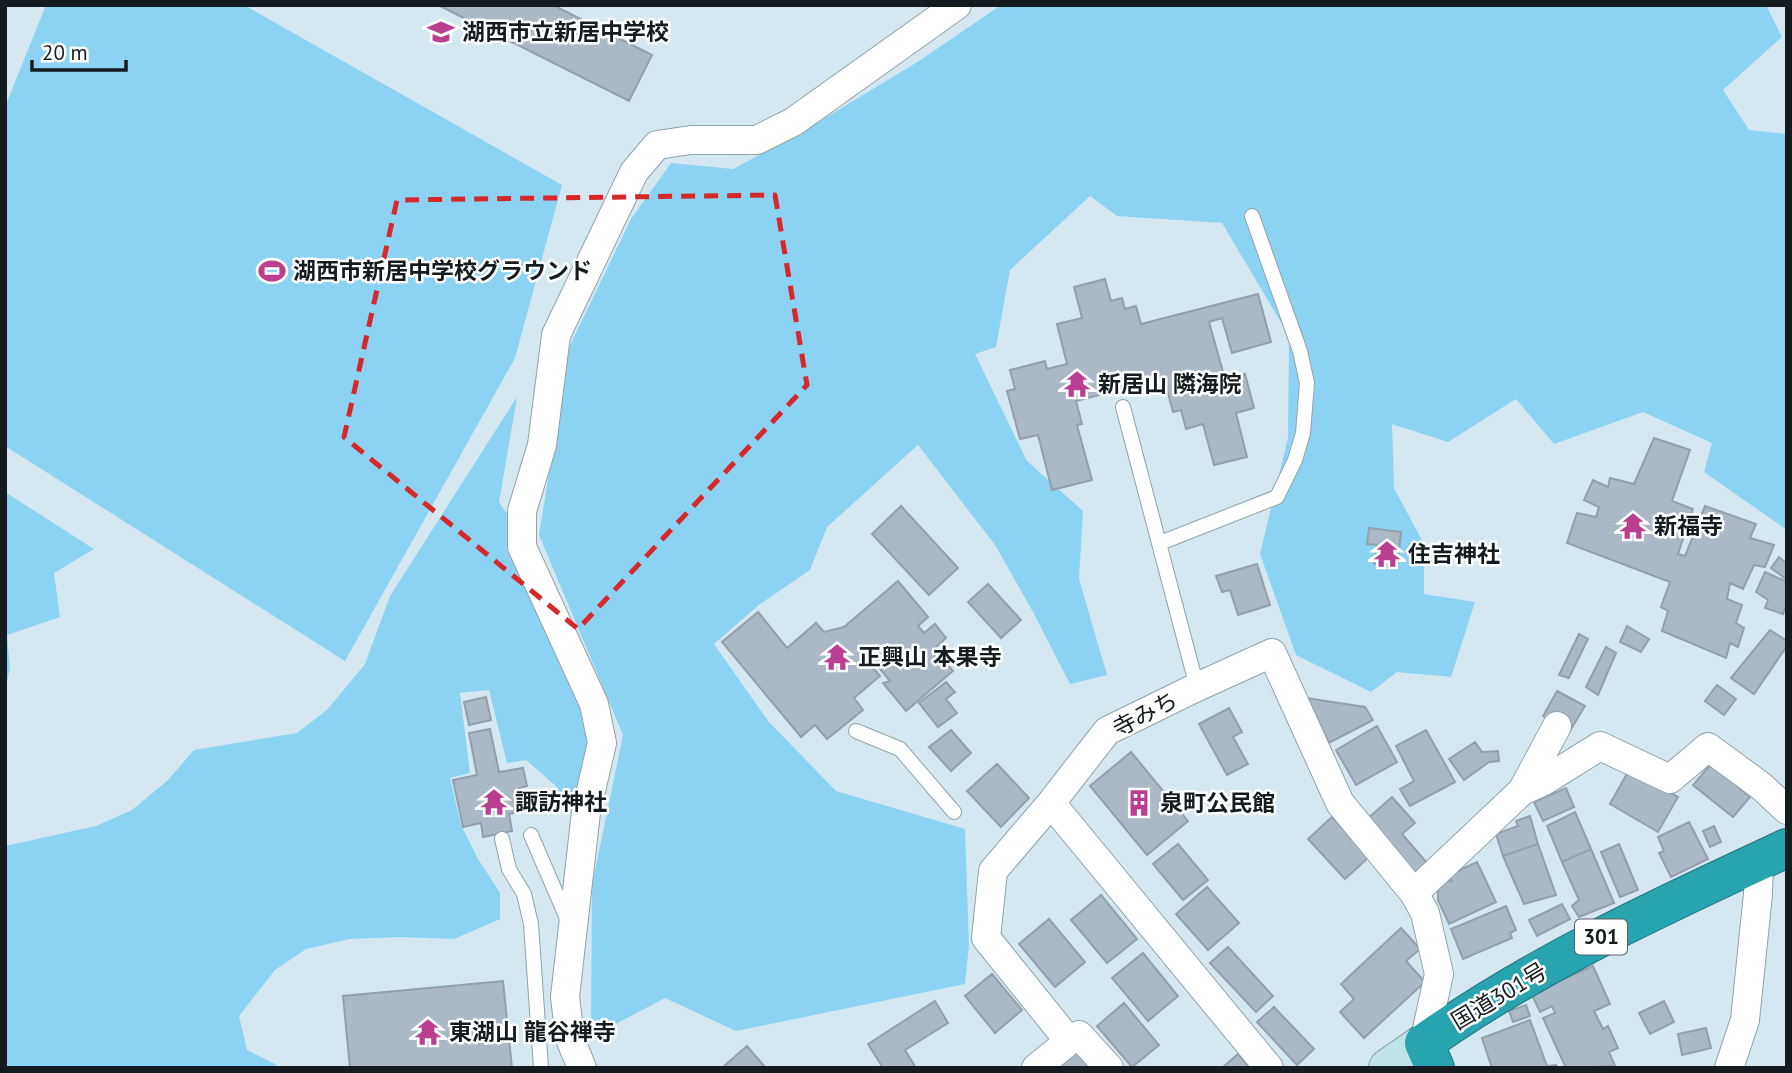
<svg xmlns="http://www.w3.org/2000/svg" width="1792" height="1073" font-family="'PT Sans','Noto Sans JP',sans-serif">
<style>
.green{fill:#8cd3f3}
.building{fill:#abb8c6;stroke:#939fac;stroke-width:2}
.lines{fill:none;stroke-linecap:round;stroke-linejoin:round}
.lane-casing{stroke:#90a3ab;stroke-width:16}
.street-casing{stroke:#90a3ab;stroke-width:30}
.secondary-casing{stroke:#90a3ab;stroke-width:40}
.highway-casing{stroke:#21747d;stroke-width:40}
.lane{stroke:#fff;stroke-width:14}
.street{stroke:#fff;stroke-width:28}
.secondary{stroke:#bee4e7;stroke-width:38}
.highway{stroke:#27a4af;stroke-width:38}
.marked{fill:none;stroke:#d62828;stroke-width:5;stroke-dasharray:14 9;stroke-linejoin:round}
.labels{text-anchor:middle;stroke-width:5;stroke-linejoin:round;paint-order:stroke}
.shield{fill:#fff;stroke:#5b6062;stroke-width:2}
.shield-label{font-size:21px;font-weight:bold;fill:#151c1f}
.poi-label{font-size:23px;font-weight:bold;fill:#151c1f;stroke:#fff;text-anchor:start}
.street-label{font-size:23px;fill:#151c1f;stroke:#fff}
</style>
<rect width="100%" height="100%" fill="#d5e8f1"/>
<path class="green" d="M46,5H244L562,185L515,358L345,661L5,446V107Z
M1001,5H1766L1782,37L1723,90L1749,130L1787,134V530L1704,472L1712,443L1643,412L1554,444L1516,399L1448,442L1392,424L1394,488L1424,544V594L1475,602L1451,677L1397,672L1371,692L1296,655L1260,554L1288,438L1289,336L1222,223L1117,216L1090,196L1010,270L996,347L975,354L1027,461L1083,511L1079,579L1107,675L1070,684L1033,612L995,545L918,445L827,527L810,570L760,604L714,644L769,722L836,791L965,829L969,945L965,984L736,1031L665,998L591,1037L592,885L623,735L539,535L570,345L631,219L671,163L733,169L797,135L919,61Z
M517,397L499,502L522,536L594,704L586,812L567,808L557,787L526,760L507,763L489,690L460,693L470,773L450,778L461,825L478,859L500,893V919L454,939L400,937L350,939L306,949L275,970L239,1016L247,1050L275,1064L277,1068H5V846L96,826L132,810L168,780L194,750L297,733L327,710L365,664L390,596Z
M5,492L94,549L54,573L60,617L7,635L10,668L5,690Z"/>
<path class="building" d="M438,5H553L652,55L629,101Z
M1105,279L1111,301L1122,298L1125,309L1136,306L1141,324L1258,294L1271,342L1232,353L1222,318L1209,322L1225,379L1245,374L1254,408L1236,413L1247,457L1214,465L1203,424L1186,429L1181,410L1173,412L1164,378L1076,401L1082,424L1077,425L1092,480L1052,490L1038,435L1020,439L1007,391L1015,389L1010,370L1045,361L1047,369L1067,364L1057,324L1082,318L1074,287Z
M1654,438L1690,450L1672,501L1693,509L1678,554L1685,556L1705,506L1756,524L1750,538L1774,545L1765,567L1754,565L1743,589L1730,583L1727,599L1742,605L1736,623L1744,628L1738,647L1730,643L1726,658L1662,631L1668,611L1661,607L1670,582L1567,543L1577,513L1596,517L1599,507L1584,500L1593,480L1608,487L1610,478L1634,484Z
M901,506L958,568L929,595L872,534Z
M1369,528L1401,532L1397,567L1374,564L1377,545L1367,544Z
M1779,557L1787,564L1786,579L1771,568Z
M1257,564L1270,605L1238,615L1230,590L1222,592L1216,576Z
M1765,572L1787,582V603L1783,614L1765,608L1768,600L1756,592Z
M898,581L928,617L918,626L924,633L935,624L946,638L934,649L953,671L906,711L883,683L890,681L877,665L873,668L880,676L854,698L863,710L827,739L815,725L801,737L722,642L758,612L787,648L816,623L824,632L844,627Z
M988,584L1021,620L1001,638L968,602Z
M1627,626L1649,639L1641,652L1620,642Z
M1770,630L1787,641V646L1754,694L1731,678Z
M1579,634L1588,639L1569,678L1559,675Z
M1606,647L1616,653L1598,695L1586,687Z
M946,682L955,692L946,699L957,713L938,727L919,703Z
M1717,685L1736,699L1724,715L1705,701Z
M1557,691L1585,706L1570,731L1543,716Z
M486,697L491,720L469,725L464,702Z
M1306,698L1365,707L1373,720L1329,743Z
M1229,708L1242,732L1233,737L1248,764L1227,775L1199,724Z
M1377,726L1397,762L1356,785L1336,750Z
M490,729L499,772L523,768L527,786L519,788L524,811L509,814L512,831L483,837L481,823L463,827L453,780L477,775L469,733Z
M951,730L971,753L951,771L929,747Z
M1426,730L1455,782L1410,806L1400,789L1414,781L1396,746Z
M1475,742L1482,752L1498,751L1499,761L1489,762L1464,780L1449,759Z
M1131,752L1188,821L1147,855L1090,786Z
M997,764L1029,798L1001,827L967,791Z
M1711,764L1750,797L1733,817L1693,785Z
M1629,770L1678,797L1658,832L1610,804Z
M1566,788L1574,807L1543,821L1534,802Z
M1392,797L1415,823L1402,834L1428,864L1412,878L1366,820Z
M1575,812L1591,849L1562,862L1547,826Z
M1530,816L1538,844L1503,856L1496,834L1518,826L1516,821Z
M1332,817L1369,857L1345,879L1308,839Z
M1689,822L1708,859L1671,877L1659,853L1664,851L1658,837Z
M1714,826L1721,842L1710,847L1703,831Z
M1178,844L1208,880L1183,900L1153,864Z
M1538,844L1556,895L1524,904L1503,856Z
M1619,844L1638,890L1620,897L1601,852Z
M1591,849L1614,903L1579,917L1572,906L1579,900L1562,862Z
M1477,862L1496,902L1449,924L1438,900V883L1452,881L1449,875Z
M1207,887L1239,923L1208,950L1176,914Z
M1101,895L1137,939L1107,963L1071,920Z
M1562,904L1570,919L1537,936L1529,920Z
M1506,906L1516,930L1510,933L1512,938L1463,959L1451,929Z
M1049,919L1085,962L1055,987L1019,944Z
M1401,928L1420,949L1406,961L1425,982L1364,1038L1340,1012L1354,999L1341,984Z
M1228,947L1273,996L1256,1012L1210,963Z
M1143,953L1178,996L1148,1021L1112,978Z
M1593,966L1610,1004L1594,1011L1603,1029L1608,1026L1618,1048L1609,1052L1615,1066L1566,1068L1543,1018L1555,1013L1552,1006L1540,1012L1531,993Z
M992,974L1022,1010L995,1033L965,996Z
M503,981L512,1068H350L343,996Z
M935,1001L948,1023L905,1050L916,1068H883L868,1044Z
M1664,1001L1674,1022L1650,1034L1639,1013Z
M1124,1003L1159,1045L1132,1067L1097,1026Z
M1526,1005L1530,1016L1513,1022L1509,1011Z
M1274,1007L1314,1049L1297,1065L1257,1022Z
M1530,1020L1547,1066L1556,1065L1557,1068H1492L1482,1038Z
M1706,1028L1711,1048L1682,1055L1678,1034Z
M747,1046L766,1068H722Z
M1077,1051L1090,1068H1056Z
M1238,1054L1250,1068H1222Z"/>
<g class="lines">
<defs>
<path id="lane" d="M1123,407L1197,687
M1160,543L1277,497L1295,460L1303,433L1307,383L1300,351L1252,216
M856,731L900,749L954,812
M531,835L569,923
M502,839L509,869L524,894L531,924L541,1068"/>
<path id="street" d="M1522,791L1544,781L1600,746L1670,779L1708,747L1761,786L1787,810
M1051,803L1269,1068
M1414,893L1522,791L1557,726
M1069,1041L1079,1035L1109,1068
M582,1068L570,1039L565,997L586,812L602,743L594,704L522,547V511L542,445L556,335L634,172L657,145L691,140H757L793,122L957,5
M1036,1068L1069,1041L986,938L993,871L1051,803L1107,731L1197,687L1272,653L1340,803L1414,893L1425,913L1439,974L1424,1043
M1729,1068L1745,1020L1758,894L1759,861"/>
<path id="secondary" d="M1388,1068L1424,1043"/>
<path id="highway" d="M1435,1068L1424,1043C1537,963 1662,906 1787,848"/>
</defs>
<use href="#lane" class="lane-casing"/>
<use href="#street" class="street-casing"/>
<use href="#secondary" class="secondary-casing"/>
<use href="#highway" class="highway-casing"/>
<use href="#lane" class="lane"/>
<use href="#street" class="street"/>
<use href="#secondary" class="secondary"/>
<use href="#highway" class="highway"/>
</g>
<path class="marked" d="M775,195L807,385L578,629L344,437L397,200Z"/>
<defs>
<symbol id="school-bare" viewBox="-9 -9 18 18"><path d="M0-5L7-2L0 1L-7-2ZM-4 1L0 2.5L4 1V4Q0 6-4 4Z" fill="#bb3f91" stroke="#fff" stroke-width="2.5" paint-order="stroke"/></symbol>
<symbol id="stadium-bare" viewBox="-9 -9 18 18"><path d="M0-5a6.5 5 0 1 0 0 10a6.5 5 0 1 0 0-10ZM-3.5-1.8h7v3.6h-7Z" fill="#bb3f91" stroke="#fff" stroke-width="2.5" paint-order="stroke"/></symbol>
<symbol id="temple-bare" viewBox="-9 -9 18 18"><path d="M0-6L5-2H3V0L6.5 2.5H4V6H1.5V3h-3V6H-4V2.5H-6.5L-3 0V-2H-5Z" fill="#bb3f91" stroke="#fff" stroke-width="2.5" paint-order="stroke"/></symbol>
<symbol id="building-bare" viewBox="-9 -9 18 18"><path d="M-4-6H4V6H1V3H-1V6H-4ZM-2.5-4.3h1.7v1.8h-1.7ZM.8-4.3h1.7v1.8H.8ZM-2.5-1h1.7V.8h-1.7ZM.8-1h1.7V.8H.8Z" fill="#bb3f91" stroke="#fff" stroke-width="2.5" paint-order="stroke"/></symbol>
</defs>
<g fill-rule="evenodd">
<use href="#school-bare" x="422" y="13" width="38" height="38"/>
<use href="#stadium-bare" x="253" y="252" width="38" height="38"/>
<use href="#temple-bare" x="1058" y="365" width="38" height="38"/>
<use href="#temple-bare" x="1614" y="507" width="38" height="38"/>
<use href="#temple-bare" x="1368" y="535" width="38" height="38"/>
<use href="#temple-bare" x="818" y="638" width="38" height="38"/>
<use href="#temple-bare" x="475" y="783" width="38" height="38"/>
<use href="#building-bare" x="1120" y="784" width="38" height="38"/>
<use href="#temple-bare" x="409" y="1013" width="38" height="38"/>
</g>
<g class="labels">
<rect class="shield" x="1575" y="919.5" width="52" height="35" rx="5"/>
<g class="shield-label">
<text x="1601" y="944">301</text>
</g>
<g class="poi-label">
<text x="462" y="40">湖西市立新居中学校</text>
<text x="293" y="279">湖西市新居中学校グラウンド</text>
<text x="1098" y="392">新居山 隣海院</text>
<text x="1654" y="534">新福寺</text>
<text x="1408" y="562">住吉神社</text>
<text x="858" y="665">正興山 本果寺</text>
<text x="515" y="810">諏訪神社</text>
<text x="1160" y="811">泉町公民館</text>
<text x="449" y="1040">東湖山 龍谷禅寺</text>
</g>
<g class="street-label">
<text transform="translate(1145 714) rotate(-28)" y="8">寺みち</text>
<text transform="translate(1499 996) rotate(-31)" y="8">国道301号</text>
</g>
</g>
<rect width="1792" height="1073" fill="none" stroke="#151c1f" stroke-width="14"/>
<path d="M32 60v10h94v-10" fill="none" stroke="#151c1f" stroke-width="3.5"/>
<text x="42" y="60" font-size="21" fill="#151c1f" stroke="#ffffff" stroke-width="5" paint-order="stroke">20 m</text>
</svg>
